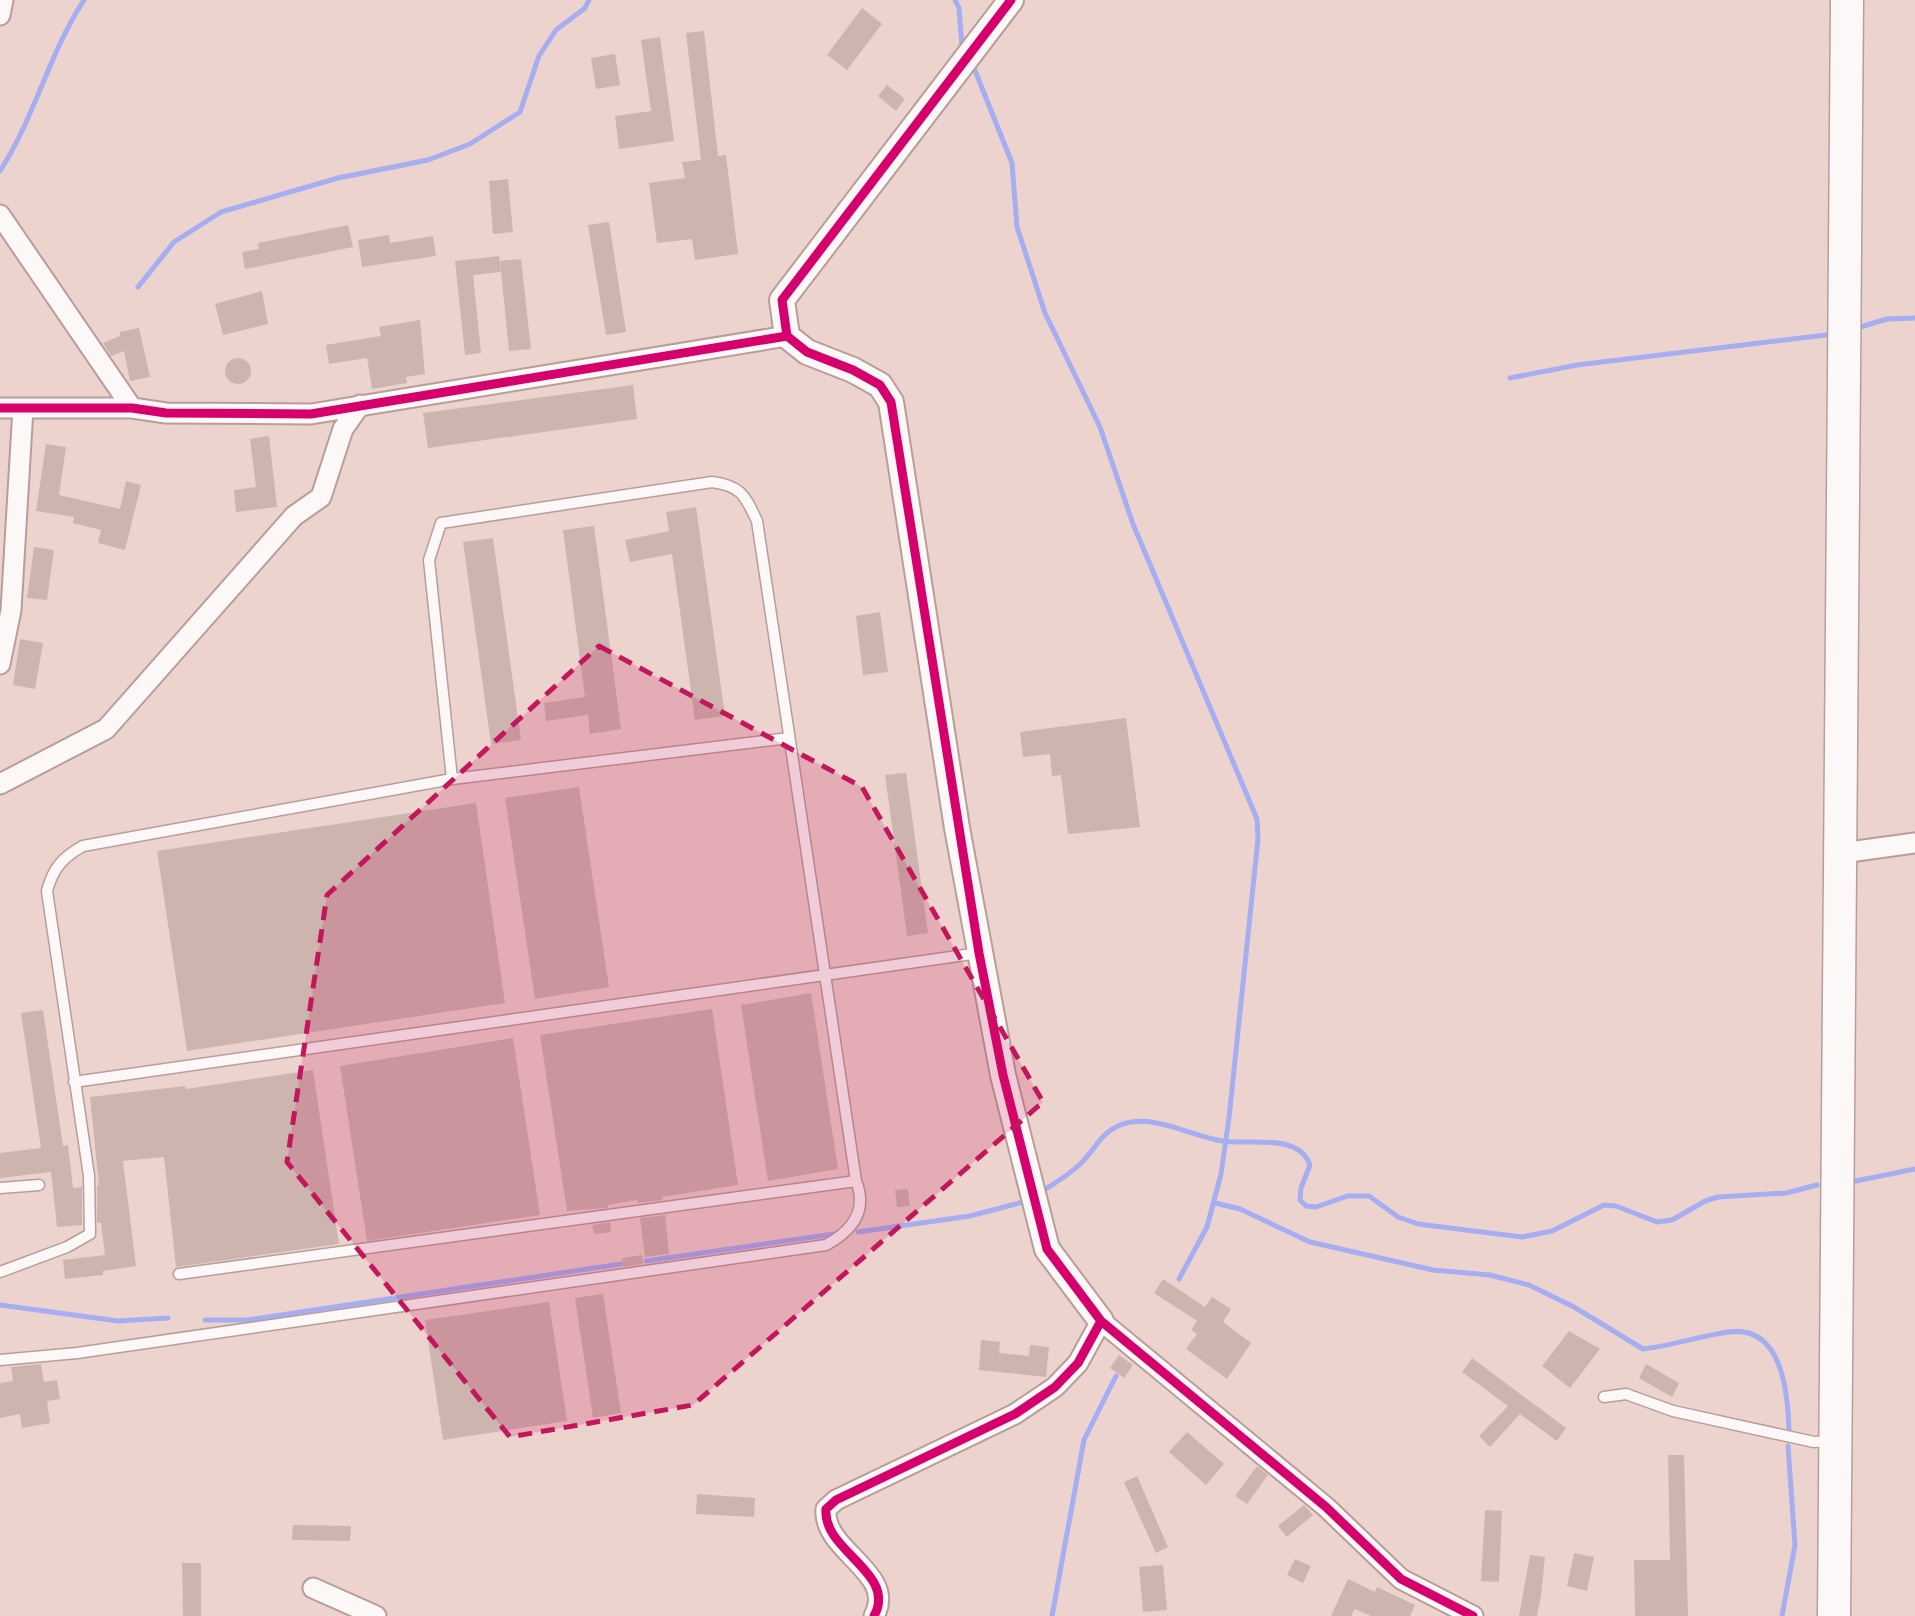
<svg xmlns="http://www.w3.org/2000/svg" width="1915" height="1616" font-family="Signika,sans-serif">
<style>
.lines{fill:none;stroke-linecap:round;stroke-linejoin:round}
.stream{stroke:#a4aef0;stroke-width:5}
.building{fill:#ceb4af}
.service-casing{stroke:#b79e9a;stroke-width:13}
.minor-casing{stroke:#b79e9a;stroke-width:23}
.tertiary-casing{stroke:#b79e9a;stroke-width:28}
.primary-casing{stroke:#b79e9a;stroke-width:35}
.service{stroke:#fcf8f8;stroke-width:10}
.minor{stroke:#fcf8f8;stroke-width:19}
.tertiary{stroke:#fcf8f8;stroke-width:24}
.primary{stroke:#fcf8f8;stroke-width:32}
.cycleway-casing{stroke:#fef6f4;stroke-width:13}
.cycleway{stroke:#d6006c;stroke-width:9}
.marked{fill:#c2185b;fill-opacity:0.2;stroke:#c2185b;stroke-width:5;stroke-dasharray:14 9;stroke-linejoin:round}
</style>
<rect width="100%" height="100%" fill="#edd3ce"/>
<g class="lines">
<path class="stream" d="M955,0L959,8L962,46
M972,63L1012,163L1017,227L1045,313L1100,427L1133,524L1257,819L1258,839L1229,1118L1221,1174L1207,1227L1179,1279
M0,171C35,117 49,53 84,0
M138,287L174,242L221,212L338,178L428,160L470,144L520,112L539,56L556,30L585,8L589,0
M1854,329L1887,319L1915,318
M1510,378L1577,365L1826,335
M1856,1181L1915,1169
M1041,1192C1056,1182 1073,1173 1084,1160C1096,1147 1102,1133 1118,1126C1151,1111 1189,1136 1223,1141C1244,1144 1266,1139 1287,1145C1298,1148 1306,1154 1310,1165L1301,1188L1300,1200L1306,1206L1316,1207L1348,1196H1369L1398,1217L1418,1224L1522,1237L1552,1231L1604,1205L1616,1206L1657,1222L1672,1220L1705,1201L1718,1197L1786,1193L1817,1185
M1215,1203L1240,1209L1310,1242L1433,1270L1490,1275L1529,1285L1574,1307L1643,1349C1672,1346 1700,1336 1728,1332C1783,1324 1788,1394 1789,1432
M858,1232L970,1216L1027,1201
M646,1261L834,1234
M0,1305L118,1321L168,1318
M205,1320H247L621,1264
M1052,1616L1084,1440L1116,1376
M1782,1616L1795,1545L1788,1446"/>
</g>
<path class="building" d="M862,8L882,24L847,70L827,55Z
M704,31L718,156L726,155L738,254L695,260L692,239L657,243L649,183L685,178L682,162L701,160L686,33Z
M660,37L674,141L619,149L615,116L651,111L641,40Z
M615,54L620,85L596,89L591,58Z
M887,85L905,99L896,111L878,96Z
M508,179L513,232L493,234L489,181Z
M609,222L626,332L606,335L588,225Z
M348,225L353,247L245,269L242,252L259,249L258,243Z
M389,235L390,243L433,236L436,256L362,267L358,240Z
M499,256L501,272L473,275L481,353L465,355L455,261Z
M521,259L531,349L509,351L500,261Z
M262,291L268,324L223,335L215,304Z
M420,320L425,374L406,377L407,383L372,389L367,358L329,364L326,345L381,336L379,327Z
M139,328L150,377L130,381L124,351L111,356L103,343L120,336V332Z
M225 371a13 13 0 1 1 26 0a13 13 0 1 1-26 0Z
M633,385L637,419L428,448L423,413Z
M269,436L277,507L236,512L234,490L256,487L250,439Z
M46,444L66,447L59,495L120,509L126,481L141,485L125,550L98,543L101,530L73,523L74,517L36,511Z
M696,507L725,716L695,720L672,554L630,562L625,540L669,531L666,512Z
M594,526L621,729L590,734L588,715L546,721L544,703L585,697L563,530Z
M493,538L521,740L491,744L463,542Z
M34,547L54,550L47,600L27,598Z
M880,612L888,672L863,675L856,616Z
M20,639L43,643L35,689L13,685Z
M1126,718L1140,827L1068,834L1061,775L1052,776L1050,754L1023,757L1020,732Z
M906,773L928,933L907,936L885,775Z
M579,787L609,987L535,999L505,798Z
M476,803L505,1003L187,1051L157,851Z
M811,993L838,1169L768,1181L741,1005Z
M712,1009L738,1185L662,1197L663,1200L638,1203L637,1200L608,1205V1208L567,1211L540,1035Z
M43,1010L63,1146L68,1145L73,1188L82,1187V1225L57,1227L51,1172L0,1178V1153L41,1148L21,1013Z
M513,1038L540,1215L367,1241L340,1066Z
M313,1070L339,1244L176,1267L164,1157L123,1161L136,1266L103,1271V1275L65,1279L63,1260L105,1255L101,1223H97V1185H99L90,1097L185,1086L186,1089Z
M908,1189L910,1206L897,1207L895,1190Z
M665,1215L669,1254L645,1257L640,1218Z
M610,1222L611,1232L594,1234L592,1225Z
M642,1255L643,1264L623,1267L622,1258Z
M1163,1279L1205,1307L1212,1297L1231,1309L1223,1322L1251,1343L1227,1379L1186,1349L1197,1334L1191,1330L1197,1321L1154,1293Z
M603,1294L621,1413L593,1418L575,1298Z
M549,1302L567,1421L443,1440L425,1320Z
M1569,1331L1600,1349L1570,1388L1542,1366Z
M981,1340L1000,1342L999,1353L1029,1356L1030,1345L1049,1347L1046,1377L979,1370Z
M1119,1355L1133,1365L1124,1378L1110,1368Z
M1472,1358L1566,1428L1557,1441L1520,1414L1490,1447L1479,1436L1508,1406L1462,1372Z
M41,1364L44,1382L57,1380L60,1399L47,1401L50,1423L22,1428L20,1414L0,1418V1383L13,1381L11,1367Z
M1646,1364L1679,1383L1672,1397L1639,1378Z
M1187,1432L1224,1464L1206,1485L1169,1452Z
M1668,1455H1684L1688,1616H1635L1634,1560H1670Z
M1257,1466L1268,1475L1247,1504L1235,1496Z
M1137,1476L1168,1547L1156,1553L1124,1482Z
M697,1494L755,1498L754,1517L696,1514Z
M1304,1505L1313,1515L1287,1537L1278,1526Z
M1485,1510L1502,1511L1499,1582L1481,1581Z
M293,1525L351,1526L350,1541L292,1540Z
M1574,1553L1594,1557L1587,1591L1567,1586Z
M1530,1555L1545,1557L1541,1596L1537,1616H1519Z
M1295,1559L1311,1566L1303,1583L1287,1575Z
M182,1563H201V1616H183Z
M1163,1565L1167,1610L1143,1612L1139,1567Z
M1348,1579L1375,1592L1377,1587L1415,1605L1410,1616H1371L1355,1609L1351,1616H1331Z"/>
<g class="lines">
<defs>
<path id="service" d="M74,1082L979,953
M0,1188L39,1185
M0,1272L67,1247L90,1234L89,1176L47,891C53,868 63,857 83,846L452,779L789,738
M179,1274L856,1181
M0,1360L77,1353L826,1245C852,1231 868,1211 856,1181L757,521C745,496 742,486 712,482L441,523L429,560L452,779
M1604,1397L1626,1394L1673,1411L1814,1442L1832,1441"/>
<path id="minor" d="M0,15L3,0
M0,215L132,408
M0,408H132L166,413L311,414L787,336
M0,664L11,610L23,408
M0,784L106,729L294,516L321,497L343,429L360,405
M1842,853L1915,843
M313,1588L376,1616
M874,1616C898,1573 822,1551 826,1509L836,1500L1015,1414L1055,1387L1078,1363L1101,1321L1326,1507L1401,1579L1473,1616"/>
<path id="tertiary" d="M1011,0L782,300L787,336L807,352L853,370L880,385L891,402L957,828L1003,1075L1047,1249L1101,1321"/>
<path id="primary" d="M1834,1616L1847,0"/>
</defs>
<use href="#service" class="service-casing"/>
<use href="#minor" class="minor-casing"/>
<use href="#tertiary" class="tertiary-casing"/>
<use href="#primary" class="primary-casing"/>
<use href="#service" class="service"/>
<use href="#minor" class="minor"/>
<use href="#tertiary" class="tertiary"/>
<use href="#primary" class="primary"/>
<defs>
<path id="cycleway" d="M1011,0L782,300L787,336L807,352L853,370L880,385L891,402L979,953L1003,1075L1047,1249L1101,1321L1326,1507L1401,1579L1473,1616
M0,408H132L166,413L311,414L787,336
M874,1616C898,1573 822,1551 826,1509L836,1500L1015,1414L1055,1387L1078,1363L1101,1321"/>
</defs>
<use href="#cycleway" class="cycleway-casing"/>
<use href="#cycleway" class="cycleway"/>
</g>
<path class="marked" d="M599,646L862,787L1043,1102L693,1405L510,1437L287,1162L327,895Z"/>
</svg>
